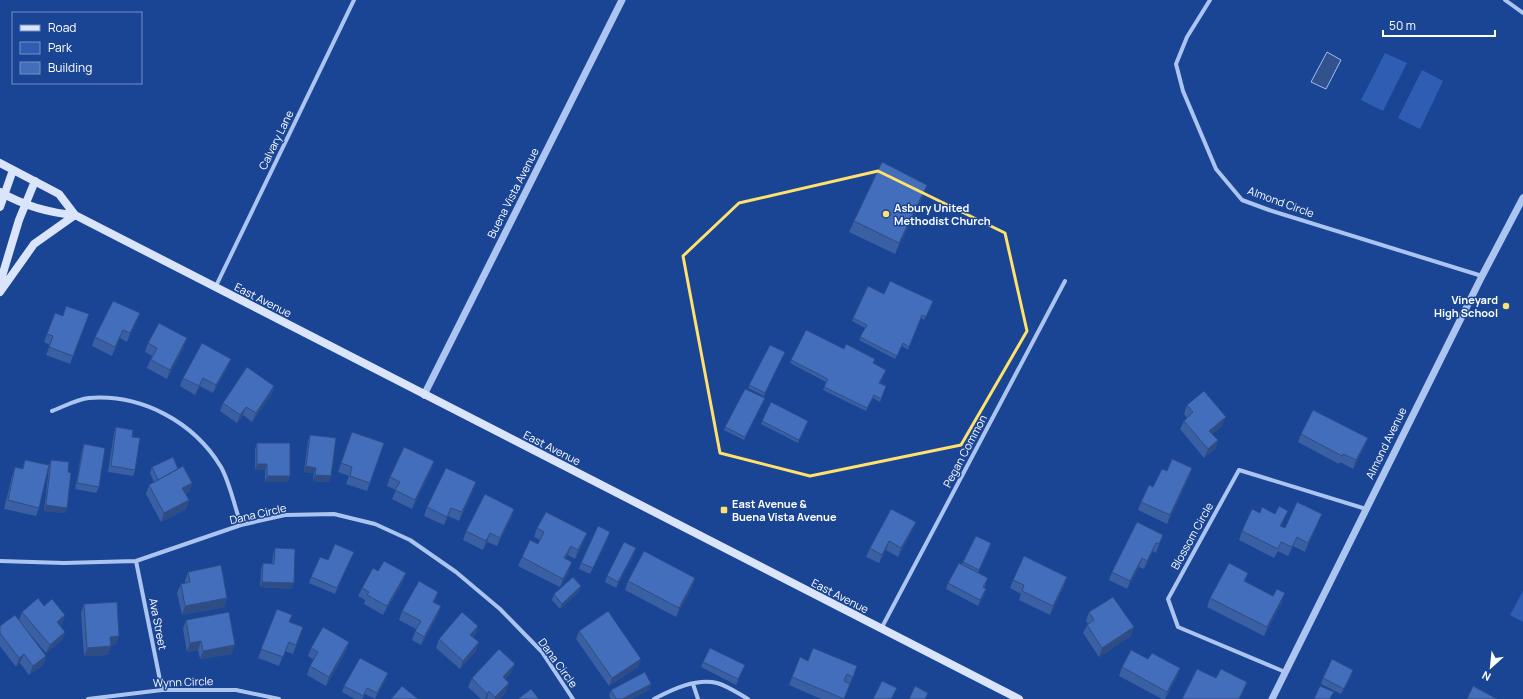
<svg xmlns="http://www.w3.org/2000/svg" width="1523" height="699" font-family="Manrope,sans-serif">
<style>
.green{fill:#2e5db3}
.water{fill:#32518d;stroke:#9fbef2}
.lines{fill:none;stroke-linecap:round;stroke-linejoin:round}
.minor{stroke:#acc5f0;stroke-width:4}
.tertiary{stroke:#acc5f0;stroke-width:7}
.secondary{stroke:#dae5fb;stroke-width:8}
.wall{fill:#3a5fa2}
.shaded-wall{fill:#2f4d84}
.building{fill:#436ebc;stroke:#2f4d84}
.marked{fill:none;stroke:#ffe16b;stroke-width:3;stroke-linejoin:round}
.poi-dot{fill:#ffe16b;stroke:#1a4595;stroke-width:1.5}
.labels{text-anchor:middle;stroke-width:3;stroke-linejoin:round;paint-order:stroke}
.street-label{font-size:11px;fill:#fff;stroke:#1a4595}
.poi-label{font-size:11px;font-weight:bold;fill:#fff;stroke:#1a4595;text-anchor:start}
</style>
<rect width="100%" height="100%" fill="#1a4595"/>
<path class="green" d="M1385,53L1407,63L1383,111L1361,100Z
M1422,70L1443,81L1420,129L1398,118Z
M1523,591V622L1510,615Z"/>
<path class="water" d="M1327,52L1341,60L1326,89L1311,82Z"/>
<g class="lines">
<path class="minor" d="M1210,0L1187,37L1176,64L1183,91L1216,169L1242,200L1269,210L1482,276
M1505,0L1523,13
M215,288L354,0
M52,411C63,407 77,399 89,398C142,394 194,422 221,467C230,483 235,508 241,525
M0,561L64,563L136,561L241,525L285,515L334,514L375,524L410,540L456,572L500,609L542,652L573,699
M136,561L162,690
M881,629L1065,281
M1285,672L1178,627L1168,599L1239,470L1366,509
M693,684L698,699
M88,699L162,690H236L279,699
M654,699C673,689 696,678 717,683C728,686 739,694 748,699"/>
<path class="tertiary" d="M424,395L622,0
M1272,699L1482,276L1523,198"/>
<path class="secondary" d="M0,163L59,194L75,215
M0,192C23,205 48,213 75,215L1019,699
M0,207L13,170
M0,283L19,220L35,181
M0,292L34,244L75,215"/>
</g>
<path class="wall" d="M927,185L923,196L895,254L849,232L854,221Z
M884,294L933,301L924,320L921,318L908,350L902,346L895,359L859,340L865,328L852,321L853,318Z
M55,313L63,316L89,314L70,364L46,355L50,345L44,342Z
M140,313L136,322L127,342L120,338L112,356L92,346L95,337Z
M148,343L184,347L167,379L147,368L152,356L145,352Z
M785,352L764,396L748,388L749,385Z
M791,360L873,364L886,370L880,383L886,386L880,402L873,398L866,411L823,390L826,382L790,363Z
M227,368L213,393L200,386L195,395L180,386L183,378Z
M274,386L271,395L252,422L243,415L237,423L220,411L223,403Z
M765,398L744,440L724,430L725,427Z
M1187,405L1222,426L1212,434L1218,440L1215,449L1204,458L1180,429L1184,421L1187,418L1184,414Z
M762,421H808L798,443L761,424Z
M116,427L132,437L135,470L133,476L108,472L114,433Z
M352,432L384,443L367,491L346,484L349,476L338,472Z
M1301,434L1368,438L1364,447L1353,469L1340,462L1339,464L1298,442Z
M310,435L331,476L329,482L313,481L314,473L304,472L308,440Z
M257,443L288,482H265V470H255V449Z
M84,444L99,487L96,493L75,489L82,450Z
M25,460L39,508L36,516L4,509L12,476L15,467L22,469Z
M51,460L67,508L65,513L44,511L49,466Z
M434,461L431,470L412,509L392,499L396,490L387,486L390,477Z
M152,467L178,469L192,483L189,492L185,494L189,500L186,509L161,522L146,494L149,485L154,482L150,473Z
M1192,468L1189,477L1167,524L1138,510L1141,502L1167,471Z
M473,491L459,521L448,516L444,525L424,516L427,507Z
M514,509L511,518L497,546L487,542L483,550L463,540L466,531Z
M1260,513L1284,519L1281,526L1285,528L1318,523L1305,552L1293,546L1288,556L1278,551L1274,558L1239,540L1242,531Z
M916,522L912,531L898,557L886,550L879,563L866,557L870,548Z
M537,528L584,542L575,559L568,555L566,559L569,571L560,587L518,566L522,557L538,544L540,540L534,537Z
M1163,535L1156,553L1153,551L1144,569L1139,567L1127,589L1109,580L1112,572Z
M608,538L590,574L579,569L581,563Z
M991,543L989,549L978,573L986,584L984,588L986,589L984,595L978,606L946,589L948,583L962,564L963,562Z
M275,548L292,589L260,587L261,569L263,563L272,564L273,554Z
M634,554L616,588L605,582L607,576Z
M351,558L335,594L309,583L311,577Z
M378,571L403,582L383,615L364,604L365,600L358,596L362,588Z
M188,572L227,598L224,607L182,615L177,593L181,584L185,583V580Z
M1248,573L1245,581L1282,602L1264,636L1207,607L1210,598Z
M1013,580L1064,586L1050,615L1019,600L1021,594L1010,588Z
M628,581L692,587L676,617L625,590Z
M579,592L560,609L552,600L554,594Z
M435,601L434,602L438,615L421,645L412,640L416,629L399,620L402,611Z
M84,604L116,645H111L108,655L84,656L81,613Z
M44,606L65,615L62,624L60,626L65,632L62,640L46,653L24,627L46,656L43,665L29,675L20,663L16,667L0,646V626L19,620L22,612Z
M277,609L290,622L303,627L293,654L285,651L279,666L258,658Z
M1089,612L1131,636L1099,657L1083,633L1087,625L1088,624L1086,621Z
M186,620L232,654L200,659L198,650L187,652L183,629Z
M478,626L475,635L473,637L476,651L460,669L436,648L439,639Z
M579,631L638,667L609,686L576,639Z
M349,642L346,651L326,686L307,675L310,666L314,660L308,656L311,648Z
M1148,659L1180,668L1177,676L1165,699H1162L1119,676L1122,667Z
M808,661L857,666L844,699H821L789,685L792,677Z
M703,662L745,665L736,685L701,667Z
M1353,670L1351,676L1341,694L1321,684L1323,678Z
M512,672L505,679L506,692L499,699H481L468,687L472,678Z
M386,679L375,699L365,694L362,699H355L342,692L344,686Z
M651,684L649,690L631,699H611L609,696L611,690Z"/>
<path class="shaded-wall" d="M927,185L923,196L895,254L899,243Z
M140,313L136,322L127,342L130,333Z
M123,330L120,338L112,356L115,347Z
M187,338L184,347L167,379L170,370Z
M231,359L227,368L213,393L216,385Z
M203,378L200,386L195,395L199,386Z
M274,386L271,395L252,422L256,413Z
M246,407L243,415L237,423L240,415Z
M1226,417L1222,426L1206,439L1209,431Z
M1368,438L1364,447L1353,469L1356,460Z
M1218,440L1215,449L1204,458L1208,449Z
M434,461L431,470L412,509L415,500Z
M257,464H267L265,470H255Z
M306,466L316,468L314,473L304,472Z
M1192,468L1189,477L1167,524L1170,515Z
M315,475L331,476L329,482L313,481Z
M267,476H290L288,482H265Z
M476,482L473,491L459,521L462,512Z
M192,483L189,492L179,497L182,488Z
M189,500L186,509L161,522L164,513Z
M46,505L67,508L65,513L44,511Z
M451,508L448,516L444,525L447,517Z
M514,509L511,518L497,546L500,538Z
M1322,514L1318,523L1305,552L1308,543Z
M916,522L912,531L898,557L901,548Z
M610,532L608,538L590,574L593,568Z
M490,533L487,542L483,550L486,541Z
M587,533L584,542L575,559L578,550Z
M1163,535L1160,544L1156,553L1159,544Z
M889,541L886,550L879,563L882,555Z
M1156,543L1153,551L1144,569L1147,561Z
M571,546L568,555L561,567L564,558Z
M636,548L634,554L616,588L618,582Z
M354,552L351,558L335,594L337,588Z
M1142,558L1139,567L1127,589L1130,581Z
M572,562L569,571L560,587L563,579Z
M406,573L403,582L383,615L387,606Z
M1067,577L1064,586L1050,615L1053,606Z
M695,578L692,587L676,617L679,608Z
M262,582L294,583L292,589L260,587Z
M581,586L579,592L560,609L562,604Z
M986,589L984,595L978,606L980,600Z
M438,592L435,601L430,610L433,602Z
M1285,593L1282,602L1264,636L1267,627Z
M227,598L224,607L182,615L185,606Z
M441,606L438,615L421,645L424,637Z
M65,615L62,624L54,631L57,622Z
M478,626L475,635L467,644L470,635Z
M1134,627L1131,636L1099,657L1102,648Z
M65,632L62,640L46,653L50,645Z
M119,636L116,645L107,646L110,637Z
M201,641L198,650L187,652L190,643Z
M349,642L346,651L326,686L329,677Z
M479,642L476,651L460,669L463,661Z
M235,645L232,654L200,659L203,651Z
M111,646L108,655L84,656L87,648Z
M24,654L20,663L16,667L19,658Z
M46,656L43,665L29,675L33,666Z
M641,659L638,667L609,686L612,678Z
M515,664L512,672L500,686L503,677Z
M745,665L743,671L736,685L738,679Z
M1180,668L1177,676L1164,699L1167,692Z
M388,673L386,679L375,699L377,693Z
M1247,682L1244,691L1240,699H1239Z
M509,683L506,692L499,699H495V697Z
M651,684L649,690L631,699H622Z
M489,691L487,699H485L487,694Z"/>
<path class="building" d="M882,162L927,185L899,243L854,221Z
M890,281L933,301L926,317L922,315L909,347L903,343L897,356L860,337L867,325L853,318L868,286L884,294Z
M113,301L140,313L130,333L123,330L115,347L95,337Z
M66,306L89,314L73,356L49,347L53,336L47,334L55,313L63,316Z
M159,323L187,338L170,370L151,360L157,348L148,343Z
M806,330L844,349L846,344L875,359L873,363L886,370L879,383L886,386L881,399L874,395L867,408L824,387L828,379L791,360Z
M202,343L231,359L216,385L203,378L199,386L183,378Z
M770,345L785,352L765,393L749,385Z
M247,367L274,386L256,413L246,407L240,415L223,403Z
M745,389L765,398L745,437L725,427Z
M1204,391L1226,417L1209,431L1218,440L1208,449L1184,421L1193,412L1187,405Z
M771,402L808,421L799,440L762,421Z
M1313,410L1368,438L1356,460L1343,454L1342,456L1301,434Z
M116,427L133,430L132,437L140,438L135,470L111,466Z
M352,432L384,443L370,483L350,476L352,467L341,463Z
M310,435L336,438L331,476L315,475L316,468L306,466Z
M257,443H290V476H267V464H257Z
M84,444L105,448L99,487L77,483Z
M404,447L434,461L415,500L395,490L400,482L390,477Z
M173,457L178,469L158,480L152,467Z
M1172,459L1192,468L1170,515L1141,502L1149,485L1153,487L1162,469L1167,471Z
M25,460L49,465L39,508L8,500L15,467L23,469Z
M51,460L69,462L68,472L71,473L67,508L46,505Z
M183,466L192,483L182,488L189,500L164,513L149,485Z
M446,468L476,482L462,512L451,508L447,517L427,507Z
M485,494L514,509L500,538L490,533L486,541L466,531Z
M1297,502L1322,514L1308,543L1297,537L1292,547L1281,542L1278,549L1242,531L1252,509L1260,513L1262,507L1275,514L1279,506L1288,511L1280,526L1285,528Z
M891,509L916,522L901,548L889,541L882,555L870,548Z
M546,512L587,533L578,550L571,546L564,558L572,562L563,579L522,557L530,540L538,544L544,532L537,528Z
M1137,522L1163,535L1159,544L1156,543L1147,561L1142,558L1130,581L1112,572Z
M598,526L610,532L593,568L581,563Z
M976,536L991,543L979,570L963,562Z
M624,542L636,548L618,582L607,576Z
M335,544L354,552L337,588L311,577L320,557L328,560Z
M275,548L295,549L294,583L262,582L263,563L274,564Z
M644,551L695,578L679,608L628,581Z
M1024,556L1067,577L1053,606L1022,591L1024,585L1013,580Z
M384,561L406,573L387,606L367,595L369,592L362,588L373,568L378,571Z
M959,563L988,578L983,587L986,589L980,600L948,583Z
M1229,563L1248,573L1244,581L1273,596L1277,589L1285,593L1267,627L1210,598Z
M221,565L227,598L185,606L181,584L190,582L188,572Z
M573,577L581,586L562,604L554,594Z
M419,581L438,592L433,602L441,606L424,637L415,631L421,621L402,611Z
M1113,597L1134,627L1102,648L1087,625L1094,620L1089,612Z
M38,598L44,606L52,599L65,615L57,622L65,632L50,645L22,612Z
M117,602L119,636L110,637L111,646L87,648L84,604Z
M277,609L292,615L289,622L303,627L296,645L289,642L283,657L261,649Z
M608,611L641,659L612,678L579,631Z
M229,612L235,645L203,651L201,641L190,643L186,620Z
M462,612L478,626L470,635L479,642L463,661L439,639Z
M15,615L46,656L33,666L24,654L19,658L0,633V626Z
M323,627L349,642L329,677L310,666L318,652L311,648Z
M710,648L745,665L738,679L703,662Z
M813,648L857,666L853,677L847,674L844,681L850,684L844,699L792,677L800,657L808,661Z
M499,649L515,664L503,677L509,683L495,697L489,691L487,694L472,678Z
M1131,650L1148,659L1152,653L1180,668L1167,692L1122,667Z
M360,658L388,673L377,693L367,688L363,696L344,686Z
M1332,659L1353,670L1344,689L1323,678Z
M1197,669L1216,678L1221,669L1247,682L1239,699H1182Z
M645,672L651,684L622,699H616L611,690Z
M882,681L897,688L891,699H873Z
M402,686L418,699H391Z
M915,686L928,693L925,699H909Z
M1320,686L1334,692L1330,698L1331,699H1314Z
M1473,686L1497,699H1467Z
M531,689L539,699H518Z"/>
<path class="marked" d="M878,171L1005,233L1027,331L961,445L810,476L720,453L683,256L739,203Z"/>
<g class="poi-dot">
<circle cx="886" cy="214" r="4"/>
<circle cx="1506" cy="306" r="4"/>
<rect x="720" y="506" width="8" height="8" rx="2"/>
</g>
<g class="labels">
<g class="street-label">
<text transform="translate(276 140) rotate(-64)" y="4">Calvary Lane</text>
<text transform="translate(513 193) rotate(-63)" y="4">Buena Vista Avenue</text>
<text transform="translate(1281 202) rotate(20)" y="4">Almond Circle</text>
<text transform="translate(263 300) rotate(27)" y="4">East Avenue</text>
<text transform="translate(1386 443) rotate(-64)" y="4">Almond Avenue</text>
<text transform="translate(552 448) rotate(27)" y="4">East Avenue</text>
<text transform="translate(965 451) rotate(-62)" y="4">Pegan Common</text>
<text transform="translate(258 514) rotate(-13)" y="4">Dana Circle</text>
<text transform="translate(1192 536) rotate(-61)" y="4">Blossom Circle</text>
<text transform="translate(840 596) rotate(27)" y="4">East Avenue</text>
<text transform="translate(158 624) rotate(79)" y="4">Ava Street</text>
<text transform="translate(558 663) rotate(54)" y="4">Dana Circle</text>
<text transform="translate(183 682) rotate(-2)" y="4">Wynn Circle</text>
</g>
<g class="poi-label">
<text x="894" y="212">Asbury United<tspan x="894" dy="13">Methodist Church</tspan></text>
<text x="1498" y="304" text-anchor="end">Vineyard<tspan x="1498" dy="13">High School</tspan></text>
<text x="732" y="508">East Avenue &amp;<tspan x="732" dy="13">Buena Vista Avenue</tspan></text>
</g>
</g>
<rect x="12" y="12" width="130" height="72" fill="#1a4595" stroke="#768fbf"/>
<rect x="20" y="25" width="20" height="6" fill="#dae5fb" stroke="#768fbf"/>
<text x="48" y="32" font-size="12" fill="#ffffff">Road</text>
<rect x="20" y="42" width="20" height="12" fill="#2e5db3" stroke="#768fbf"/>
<text x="48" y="52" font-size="12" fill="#ffffff">Park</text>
<rect x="20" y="62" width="20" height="12" fill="#436ebc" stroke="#768fbf"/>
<text x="48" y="72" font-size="12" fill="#ffffff">Building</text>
<g transform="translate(1491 667) rotate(207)" stroke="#1a4595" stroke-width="3" paint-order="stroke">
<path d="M0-3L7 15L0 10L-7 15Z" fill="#ffffff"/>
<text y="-6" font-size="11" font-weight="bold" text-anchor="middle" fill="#ffffff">N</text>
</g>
<path d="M1383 30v6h112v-6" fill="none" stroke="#ffffff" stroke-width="2"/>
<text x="1389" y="30" font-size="12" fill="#ffffff" stroke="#1a4595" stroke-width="3" paint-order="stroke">50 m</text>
</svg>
